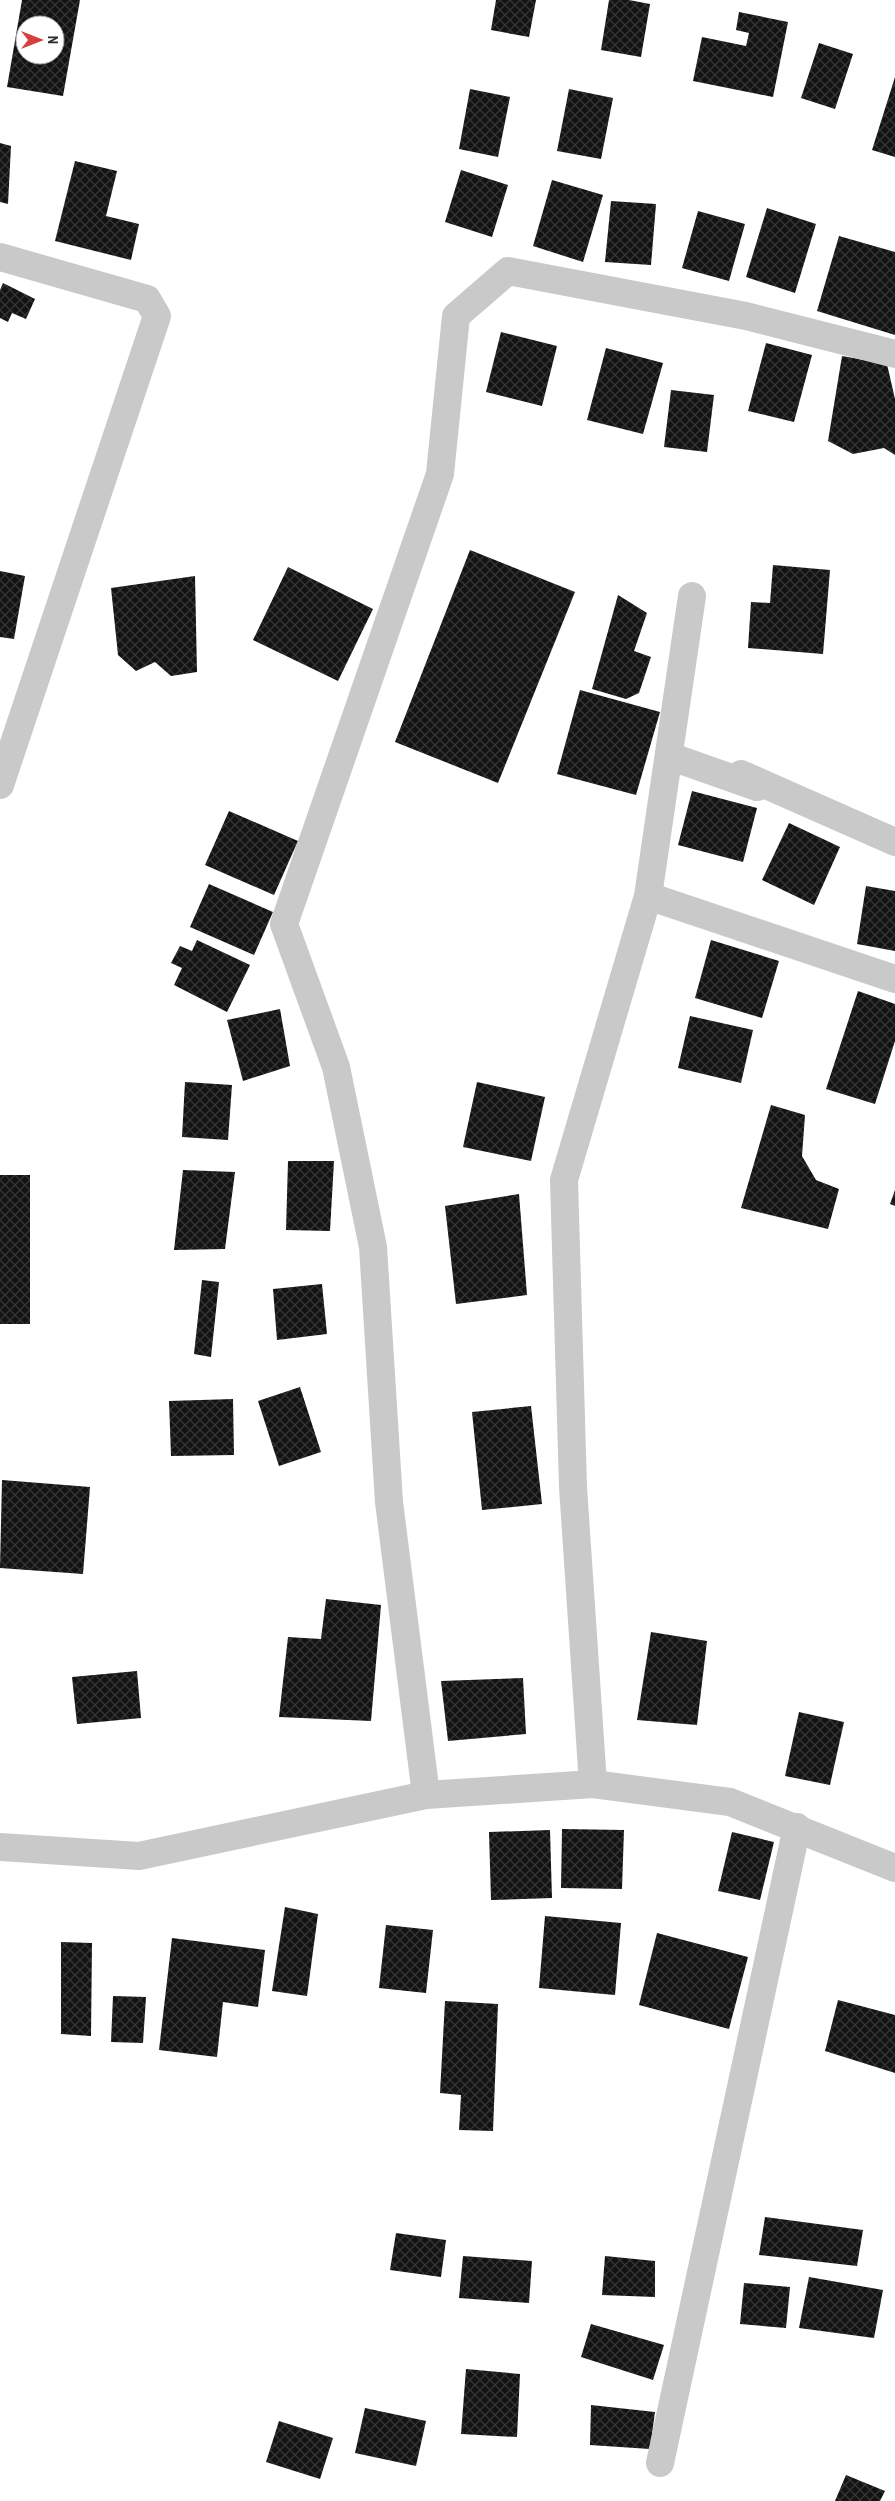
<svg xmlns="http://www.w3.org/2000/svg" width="895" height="2501" font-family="'Archivo Narrow',sans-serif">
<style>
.building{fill:url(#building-cross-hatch);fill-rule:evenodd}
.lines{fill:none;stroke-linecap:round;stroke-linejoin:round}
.minor{stroke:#c9c9c9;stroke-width:28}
.tertiary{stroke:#c9c9c9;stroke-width:28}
</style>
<defs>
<pattern id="building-cross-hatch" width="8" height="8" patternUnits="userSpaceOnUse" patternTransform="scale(1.25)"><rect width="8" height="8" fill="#131313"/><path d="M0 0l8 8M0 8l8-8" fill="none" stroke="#363636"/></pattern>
</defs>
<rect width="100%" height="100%" fill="#fff"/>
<path class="building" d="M22,0H80L63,96L7,87ZM25,25H55V55H25Z
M496,0H536L529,37L491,30Z
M609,0H629L650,4L641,57L601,50Z
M739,12L788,22L773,97L693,81L702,37L746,46L749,33L736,30Z
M819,43L853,54L835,109L801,98Z
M895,77V157L872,150Z
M470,89L510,97L498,157L459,149Z
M569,89L613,98L601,159L557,151Z
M0,143L11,146L8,204L0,202Z
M75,161L117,171L106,216L139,224L131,260L55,241Z
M461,170L508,185L492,237L445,222Z
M552,180L603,195L583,262L533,246Z
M611,201L656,204L651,265L605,262Z
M767,208L816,224L795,293L746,277Z
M698,211L745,224L729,281L682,268Z
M839,236L895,252V335L817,311Z
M3,283L35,299L26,319L12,313L8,322L0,318V290Z
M501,332L557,346L542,406L486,392Z
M766,343L812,355L794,422L748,411Z
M606,348L663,363L643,434L587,420Z
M842,356L887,364L895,399V455L884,448L853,454L828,441Z
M671,390L714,395L707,452L664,447Z
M470,550L575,592L498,783L395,742Z
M773,565L830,570L823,654L748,648L751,602L770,603Z
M288,567L373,609L338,681L253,640Z
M0,571L25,576L14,639L0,637Z
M195,576L197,672L171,676L155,662L136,671L118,655L111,588Z
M618,595L647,613L634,651L651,657L639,693L626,699L592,689Z
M580,690L660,712L636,795L557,774Z
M692,791L757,808L743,862L678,845Z
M229,811L298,841L274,895L205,865Z
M789,823L840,847L814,905L762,880Z
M209,884L273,912L254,955L190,927Z
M866,886L895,891V951L857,944Z
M197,940L250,965L227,1012L174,985L182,968L171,963L180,946L192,951Z
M711,940L779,961L762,1018L695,998Z
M858,991L895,1004V1041L875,1104L826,1089Z
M280,1009L290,1066L243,1081L227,1020Z
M690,1016L753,1030L741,1083L678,1068Z
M185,1082L232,1085L228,1140L182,1137Z
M477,1082L545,1097L531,1161L463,1147Z
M771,1105L805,1115L802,1156L816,1180L839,1189L828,1229L741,1208Z
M288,1161H334L330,1231L286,1230Z
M183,1170L235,1172L225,1249L174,1250Z
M0,1175H30V1324H0Z
M895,1190V1206L890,1204Z
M519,1194L527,1295L456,1304L445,1206Z
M202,1280L219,1282L211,1357L194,1354Z
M322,1284L327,1334L277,1340L273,1289Z
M300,1387L321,1452L279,1466L258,1401Z
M233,1399L234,1455L171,1456L169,1401Z
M531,1406L542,1504L482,1510L472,1412Z
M2,1480L90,1487L83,1574L0,1568Z
M326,1599L381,1605L371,1721L279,1717L288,1637L321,1639Z
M651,1632L707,1641L697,1725L637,1720Z
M137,1671L141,1718L77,1724L72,1677Z
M523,1678L526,1734L448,1741L441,1681Z
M799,1712L844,1722L830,1785L785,1776Z
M562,1829L624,1830L622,1889L561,1888Z
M550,1830L552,1898L491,1900L489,1832Z
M732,1832L774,1842L760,1900L718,1891Z
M285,1907L318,1914L307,1996L272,1991Z
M545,1916L621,1923L615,1995L539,1988Z
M386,1925L433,1930L426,1993L379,1988Z
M657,1933L748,1957L729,2029L639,2005Z
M172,1938L265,1950L258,2007L223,2002L217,2057L159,2050Z
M61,1942L92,1943L91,2036L61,2034Z
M113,1996L146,1997L143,2043L111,2042Z
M838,2000L895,2015V2073L825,2051Z
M445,2001L498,2004L493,2131L459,2130L461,2095L440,2093Z
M765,2217L863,2230L857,2266L759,2255Z
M396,2233L446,2240L441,2277L390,2270Z
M463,2256L532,2261L529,2303L459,2298Z
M605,2256L655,2261V2297L602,2295Z
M809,2277L883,2290L874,2338L799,2328Z
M744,2283L790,2287L786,2328L740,2324Z
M591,2324L664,2345L653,2380L581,2357Z
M466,2369L520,2374L517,2437L461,2434Z
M591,2405L655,2412L650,2449L590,2445Z
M365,2408L426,2421L416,2466L355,2453Z
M279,2421L333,2438L320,2479L266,2462Z
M846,2475L885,2491L880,2501H835Z"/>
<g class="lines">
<path class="minor" d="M0,257L147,299L157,316L0,785
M669,756L757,787
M741,774L895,842
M648,896L895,979
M593,1784L573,1487L564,1180L648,896L692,596
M426,1795L389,1502L373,1247L336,1067L284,924L440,474L456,316L508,271L746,316L895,354
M660,2463L797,1827"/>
<path class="tertiary" d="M0,1847L139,1856L426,1795L593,1784L730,1802L895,1868"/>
</g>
<g transform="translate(40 40) rotate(90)"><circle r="24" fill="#ffffff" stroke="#ababab"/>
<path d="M0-4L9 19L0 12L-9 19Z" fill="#d3403e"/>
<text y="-8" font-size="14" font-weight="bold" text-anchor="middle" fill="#2c2c2c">N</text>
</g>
</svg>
